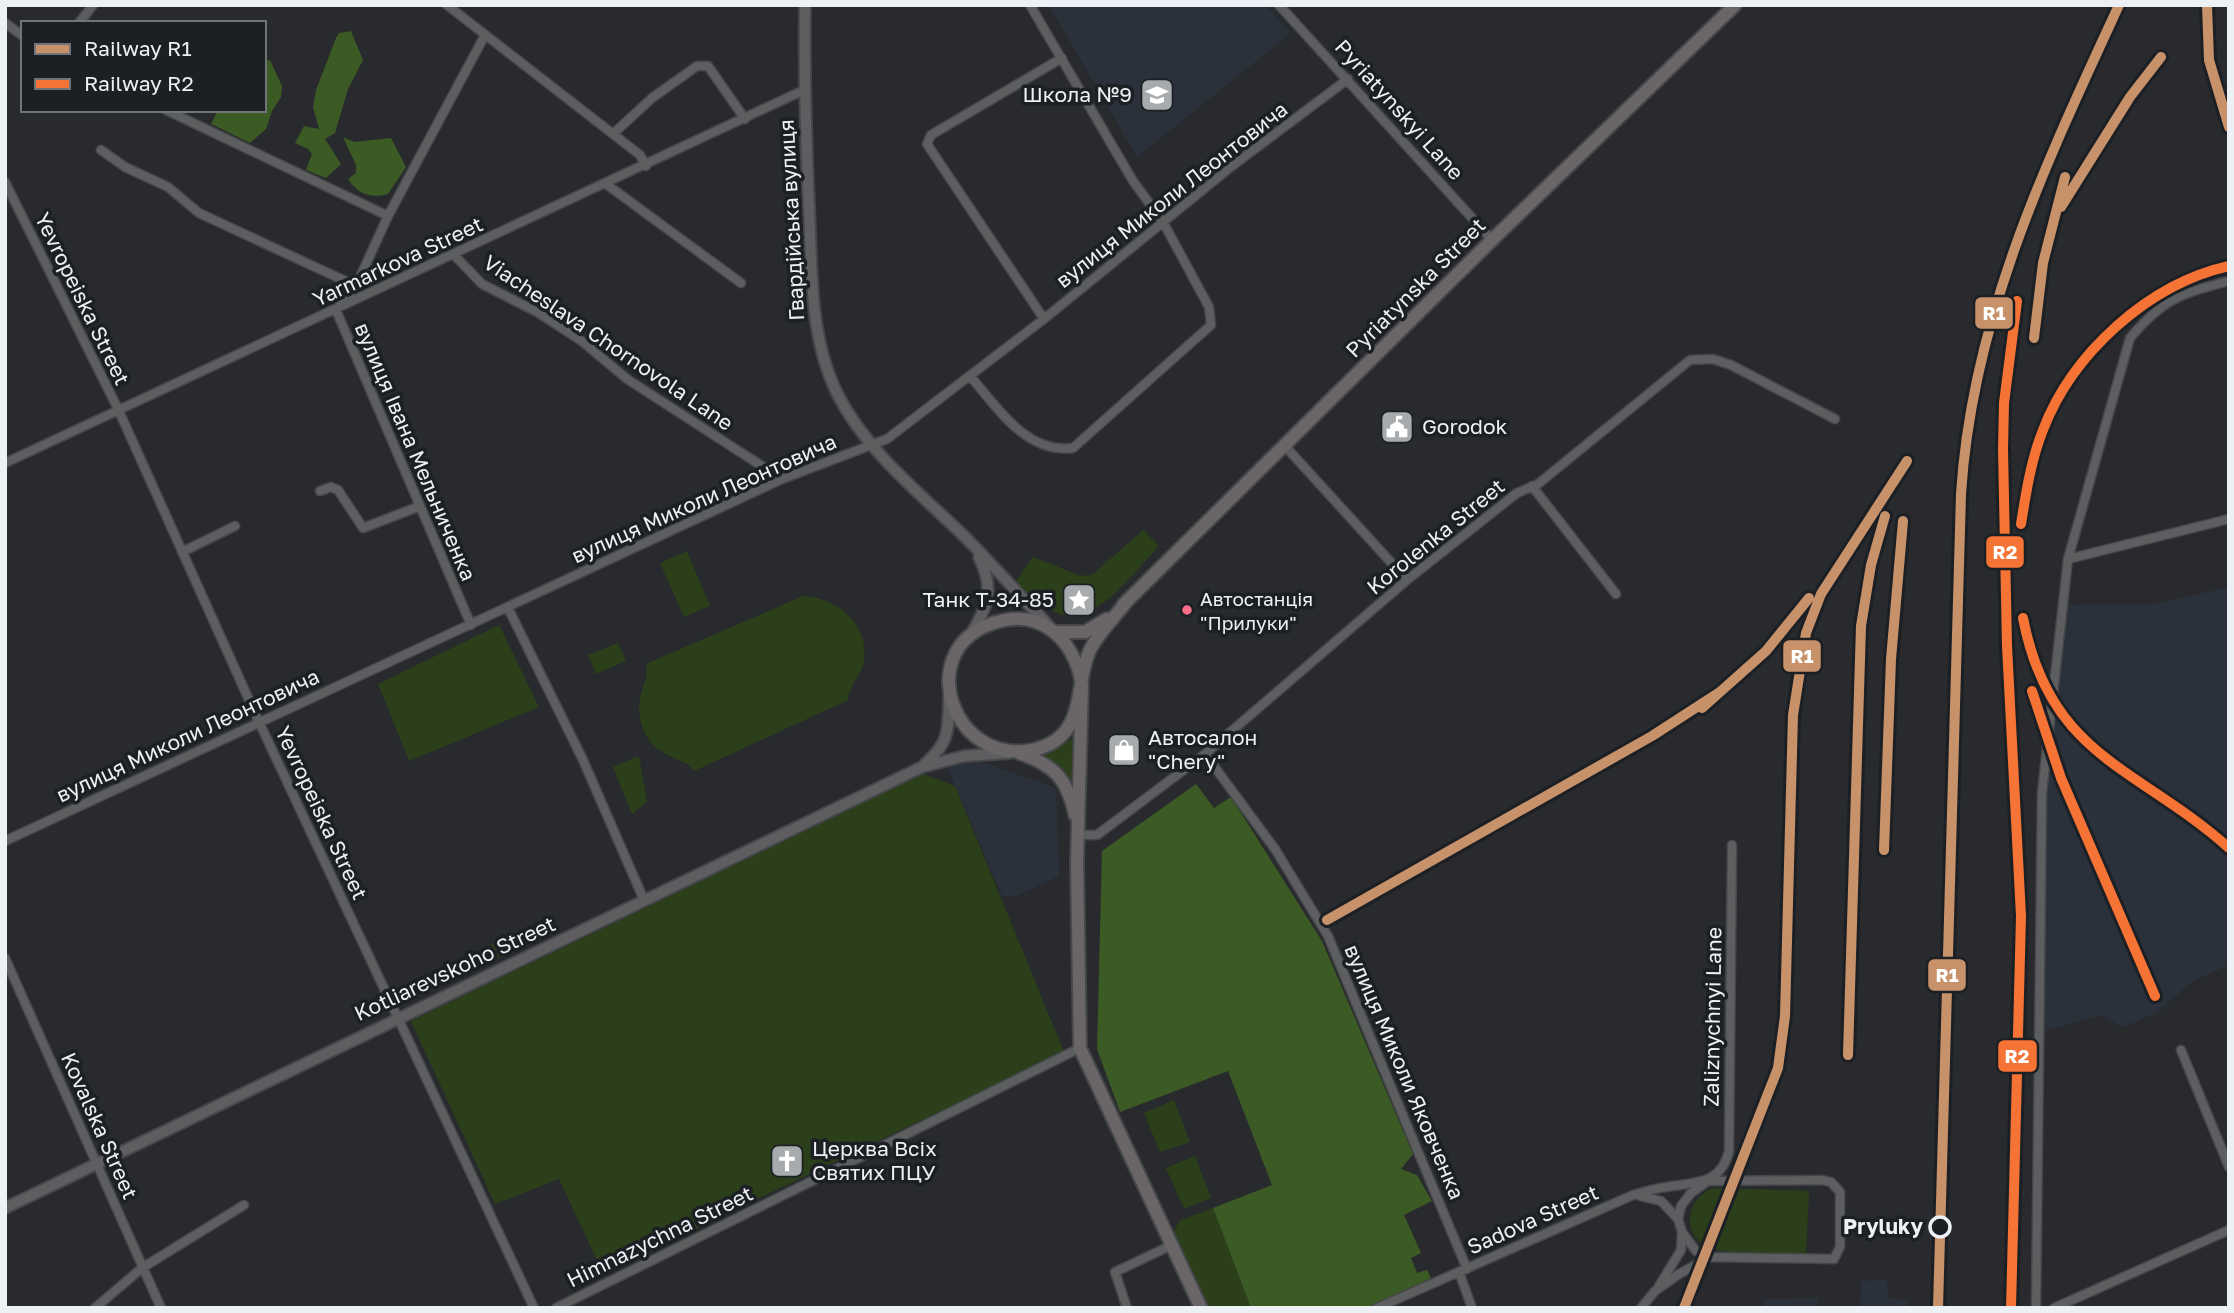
<svg xmlns="http://www.w3.org/2000/svg" width="2234" height="1313" font-family="'Golos Text',sans-serif">
<style>
.built{fill:#2b313b}
.green{fill:#2b401a}
.forest{fill:#3c5a24}
.lines{fill:none;stroke-linecap:round;stroke-linejoin:round}
.minor-casing{stroke:#46474a;stroke-width:11}
.secondary-casing{stroke:#46474a;stroke-width:14}
.primary-casing{stroke:#46474a;stroke-width:16}
.minor{stroke:#5d5e60;stroke-width:8}
.secondary{stroke:#5e5d60;stroke-width:10}
.primary{stroke:#6a6668;stroke-width:12}
.rail-1-casing{stroke:#1c2025;stroke-width:16}
.rail-2-casing{stroke:#1c2025;stroke-width:16}
.rail-1{stroke:#c7916a;stroke-width:10}
.rail-2{stroke:#f57335;stroke-width:10}
.bus-dot{fill:#fb6d88;stroke:#1c2025;stroke-width:2.5}
.stop-dot{fill:#1c2025;stroke:#edf0f4;stroke-width:3.5}
.labels{text-anchor:middle;stroke-width:7;stroke-linejoin:round;paint-order:stroke}
.bus-label{font-size:19px;fill:#edf0f4;stroke:#1c2025;text-anchor:start}
.poi-label{font-size:21px;fill:#edf0f4;stroke:#1c2025;text-anchor:start}
.street-label{font-size:21px;fill:#edf0f4;stroke:#1c2025}
.stop-label{font-size:21px;font-weight:bold;fill:#edf0f4;stroke:#1c2025;text-anchor:end}
.line-badge{stroke:#1c2025;stroke-width:2.5}
.badge-label{font-size:19px;text-anchor:middle;font-weight:bold;fill:#fff}
</style>
<rect width="100%" height="100%" fill="#282a2d"/>
<path class="built" d="M1049,5H1266L1291,33L1137,157Z
M2229,587V965L2191,982L2157,1013L2123,1027L2101,1015L2039,1033L2042,793L2063,605L2156,604Z
M976,760L1056,788L1059,876L1016,896H1002L947,766Z
M1887,1280L1888,1298L1907,1300V1308H1860L1861,1281Z
M1818,1298L1819,1308H1763V1299Z"/>
<path class="green" d="M1143,530L1159,546C1139,567 1097,623 1066,616C1049,612 1029,593 1014,584L1033,557L1081,576L1093,574Z
M687,551L710,606L684,617L660,563Z
M803,596C840,598 872,627 863,665C860,677 847,689 848,700L694,771C685,757 660,759 647,737C627,701 652,681 646,664Z
M499,625L539,707L409,761L378,684Z
M618,643L626,661L596,674L588,655Z
M1073,738L1071,784L1056,766L1037,754L1050,752Z
M639,756L647,802L632,814L613,767Z
M923,774L955,786L1064,1052L603,1273L559,1179L495,1204L411,1021Z
M528,929L535,935L534,940L472,970L469,968L472,960L490,951L493,942Z
M1174,1100L1190,1142L1160,1152L1144,1113Z
M1195,1156L1211,1198L1184,1209L1166,1168Z
M1711,1188L1809,1191L1806,1254C1775,1252 1693,1264 1690,1223C1689,1205 1697,1198 1711,1188Z
M1213,1208L1251,1308H1210L1174,1232L1179,1221Z"/>
<path class="forest" d="M351,31L363,60L348,89L335,133L325,139L341,164L326,178L306,170L312,154L308,149L295,143L304,126L319,129L313,107L316,90L336,38L339,33Z
M270,60L282,86L281,97L272,111L266,129L250,143L211,124L218,110H264V61Z
M343,137L354,142L391,138L406,167L388,194C370,199 358,194 348,179L356,173V165Z
M1196,784L1214,808L1231,797L1322,941L1413,1154L1401,1169L1417,1175L1432,1201L1404,1215L1421,1253L1411,1258L1417,1273L1427,1270L1432,1280L1370,1308H1251L1213,1208L1272,1185L1228,1071L1120,1112L1097,1049L1102,851Z"/>
<g class="lines">
<defs>
<path id="minor" d="M447,5L640,155L646,166
M1279,5L1492,240
M5,23L23,36
M79,23L93,5
M166,110L388,216
M614,133L652,98L697,66H708L745,119
M101,150L125,167L168,187L199,213L356,286
M5,182L118,409L259,722L534,1308
M606,184L741,283
M454,255L482,284L537,312L583,342L627,379L782,479
M1044,319L927,144L931,135L1062,58
M970,376C997,407 1026,454 1073,448L1211,325L1209,307L1163,222L1133,181L1030,5
M1284,445L1407,580
M5,463L804,90
M1532,486L1616,594
M320,491L331,487L338,490L363,528L420,506
M182,552L235,526
M2068,559L2229,519
M508,608L583,760L644,900
M471,625L336,310L356,286L388,216L485,35
M1205,754L1275,849L1328,936L1467,1269
M1080,835H1097L1205,754L1407,580L1517,493L1538,484L1690,360L1713,359L1731,365L1835,419
M5,841L782,479L887,439L1044,319L1232,166L1348,79
M5,958L161,1308
M2181,1050L2229,1167
M1640,1196L1661,1201L1678,1219
M1459,1272L1472,1308
M1659,1286L1681,1250L1682,1232
M95,1308L142,1268L244,1205
M556,1308L1080,1048
M1127,1308L1115,1272L1170,1246
M1377,1308L1633,1195C1644,1192 1655,1188 1667,1187C1695,1182 1721,1185 1729,1151L1732,845
M1641,1308L1655,1291L1679,1274L1710,1257L1834,1259L1840,1247V1192L1831,1182L1822,1180L1708,1181L1691,1193L1681,1206L1678,1219L1682,1232L1696,1251L1710,1257
M2036,1308L2042,793L2068,559L2130,338C2164,298 2180,294 2229,281
M2054,1308L2229,1230"/>
<path id="secondary" d="M805,5C804,73 806,140 809,207C812,270 809,338 838,395C867,452 921,494 965,537C994,566 1021,597 1049,626
M969,638C987,605 996,593 979,557
M924,765C951,741 948,730 949,696
M5,1208L922,767L964,756L1009,753"/>
<path id="primary" d="M1127,601C1115,617 1097,634 1089,652C1074,688 1087,739 1032,750C953,765 915,654 988,625C1038,605 1074,637 1082,685L1077,862L1080,1048L1201,1308
M1123,605L1492,240L1735,5
M1056,632H1085L1107,619
M1019,753C1054,765 1067,778 1075,815"/>
</defs>
<use href="#minor" class="minor-casing"/>
<use href="#secondary" class="secondary-casing"/>
<use href="#primary" class="primary-casing"/>
<use href="#minor" class="minor"/>
<use href="#secondary" class="secondary"/>
<use href="#primary" class="primary"/>
<defs>
<path id="rail-1" d="M2207,5L2209,60L2229,127
M2061,207L2130,97L2161,57
M2034,338L2043,263L2065,177
M1702,708L1766,651L1809,598
M1884,850L1891,659L1903,521
M1327,920L1652,736L1720,692
M1848,1055L1861,626L1871,565L1885,516
M1684,1308L1778,1068L1785,1016L1793,715L1806,633L1821,594L1907,461
M1938,1308L1961,494C1972,318 2046,163 2119,5"/>
<path id="rail-2" d="M2021,524C2026,493 2031,460 2043,430C2072,354 2148,284 2229,266
M2023,618C2050,758 2137,766 2229,848
M2032,691L2061,778L2155,996
M2011,1308L2021,916L2007,646L2003,449L2004,403L2017,301"/>
</defs>
<use href="#rail-1" class="rail-1-casing"/>
<use href="#rail-2" class="rail-2-casing"/>
<use href="#rail-1" class="rail-1"/>
<use href="#rail-2" class="rail-2"/>
</g>
<defs>
<symbol id="school-square" viewBox="-11 -11 22 22"><rect x="-9" y="-9" width="18" height="18" rx="4" fill="#a8abae" stroke="#1c2025"/><path d="M0-5L7-2L0 1L-7-2ZM-4 1L0 2.5L4 1V4Q0 6-4 4Z" fill="#fff"/></symbol>
<symbol id="civic-square" viewBox="-11 -11 22 22"><rect x="-9" y="-9" width="18" height="18" rx="4" fill="#a8abae" stroke="#1c2025"/><path d="M-.6-6.5H3V-4.5H.6V-3L4-1V1h2V6H-6V1h2V-1L-.6-3ZM-1.2 2.5V6h2.4V2.5Z" fill="#fff"/></symbol>
<symbol id="sight-square" viewBox="-11 -11 22 22"><rect x="-9" y="-9" width="18" height="18" rx="4" fill="#a8abae" stroke="#1c2025"/><path d="M0-6L1.8-2.2L6-1.7L2.9 1.2L3.7 5.4L0 3.3L-3.7 5.4L-2.9 1.2L-6-1.7L-1.8-2.2Z" fill="#fff"/></symbol>
<symbol id="shop-square" viewBox="-11 -11 22 22"><rect x="-9" y="-9" width="18" height="18" rx="4" fill="#a8abae" stroke="#1c2025"/><path d="M-5-2.5h2.3a2.7 3.5 0 0 1 5.4 0H5L5.5 6h-11ZM-1.5-2.5h3a1.5 2.3 0 0 0-3 0Z" fill="#fff"/></symbol>
<symbol id="church-square" viewBox="-11 -11 22 22"><rect x="-9" y="-9" width="18" height="18" rx="4" fill="#a8abae" stroke="#1c2025"/><path d="M-1.2-6h2.4v3.5h3.3v2.4h-3.3V6h-2.4V-.1h-3.3v-2.4h3.3Z" fill="#fff"/></symbol>
</defs>
<g fill-rule="evenodd">
<use href="#school-square" x="1138" y="76" width="38" height="38"/>
<use href="#civic-square" x="1378" y="408" width="38" height="38"/>
<use href="#sight-square" x="1060" y="581" width="38" height="38"/>
<use href="#shop-square" x="1105" y="731" width="38" height="38"/>
<use href="#church-square" x="768" y="1142" width="38" height="38"/>
</g>
<circle class="bus-dot" cx="1187" cy="610" r="6"/>
<circle class="stop-dot" cx="1940" cy="1227" r="10"/>
<g class="labels">
<g class="bus-label">
<text x="1200" y="606">Автостанція<tspan x="1200" dy="24">"Прилуки"</tspan></text>
</g>
<g class="poi-label">
<text x="1132" y="102" text-anchor="end">Школа №9</text>
<text x="1422" y="434">Gorodok</text>
<text x="1054" y="607" text-anchor="end">Танк Т-34-85</text>
<text x="1148" y="745">Автосалон<tspan x="1148" dy="24">"Chery"</tspan></text>
<text x="812" y="1156">Церква Всіх<tspan x="812" dy="24">Святих ПЦУ</tspan></text>
</g>
<g class="street-label">
<text transform="translate(1399 110) rotate(48)" y="7">Pyriatynskyi Lane</text>
<text transform="translate(1172 195) rotate(-38)" y="7">вулиця Миколи Леонтовича</text>
<text transform="translate(792 220) rotate(-93)" y="7">Гвардійська вулиця</text>
<text transform="translate(398 262) rotate(-25)" y="7">Yarmarkova Street</text>
<text transform="translate(1416 288) rotate(-45)" y="7">Pyriatynska Street</text>
<text transform="translate(82 299) rotate(64)" y="7">Yevropeiska Street</text>
<text transform="translate(608 343) rotate(34)" y="7">Viacheslava Chornovola Lane</text>
<text transform="translate(415 452) rotate(67)" y="7">вулиця Івана Мельниченка</text>
<text transform="translate(704 499) rotate(-24)" y="7">вулиця Миколи Леонтовича</text>
<text transform="translate(1436 537) rotate(-39)" y="7">Korolenka Street</text>
<text transform="translate(188 736) rotate(-25)" y="7">вулиця Миколи Леонтовича</text>
<text transform="translate(321 813) rotate(65)" y="7">Yevropeiska Street</text>
<text transform="translate(455 969) rotate(-25)" y="7">Kotliarevskoho Street</text>
<text transform="translate(1713 1017) rotate(-89)" y="7">Zaliznychnyi Lane</text>
<text transform="translate(1404 1072) rotate(67)" y="7">вулиця Миколи Яковченка</text>
<text transform="translate(99 1126) rotate(66)" y="7">Kovalska Street</text>
<text transform="translate(1533 1220) rotate(-24)" y="7">Sadova Street</text>
<text transform="translate(660 1237) rotate(-26)" y="7">Himnazychna Street</text>
</g>
<g class="stop-label">
<text x="1923" y="1234">Pryluky</text>
</g>
</g>
<g class="line-badge">
<rect x="1974" y="296" width="40" height="34" rx="7" fill="#c7916a"/>
<rect x="1985" y="535" width="40" height="34" rx="7" fill="#f57335"/>
<rect x="1782" y="639" width="40" height="34" rx="7" fill="#c7916a"/>
<rect x="1927" y="958" width="40" height="34" rx="7" fill="#c7916a"/>
<rect x="1997" y="1039" width="41" height="34" rx="7" fill="#f57335"/>
</g>
<g class="badge-label">
<text x="1994" y="320">R1</text>
<text x="2005" y="559">R2</text>
<text x="1802" y="663">R1</text>
<text x="1947" y="982">R1</text>
<text x="2017" y="1063">R2</text>
</g>
<rect width="2234" height="1313" fill="none" stroke="#edf0f4" stroke-width="14"/>
<rect x="21" y="21" width="245" height="91" fill="#1c2025" stroke="#707378" stroke-width="2"/>
<rect x="35" y="44" width="35" height="10" fill="#c7916a" stroke="#707378" stroke-width="2"/>
<text x="84" y="56" font-size="21" fill="#edf0f4">Railway R1</text>
<rect x="35" y="79" width="35" height="10" fill="#f57335" stroke="#707378" stroke-width="2"/>
<text x="84" y="91" font-size="21" fill="#edf0f4">Railway R2</text>
</svg>
